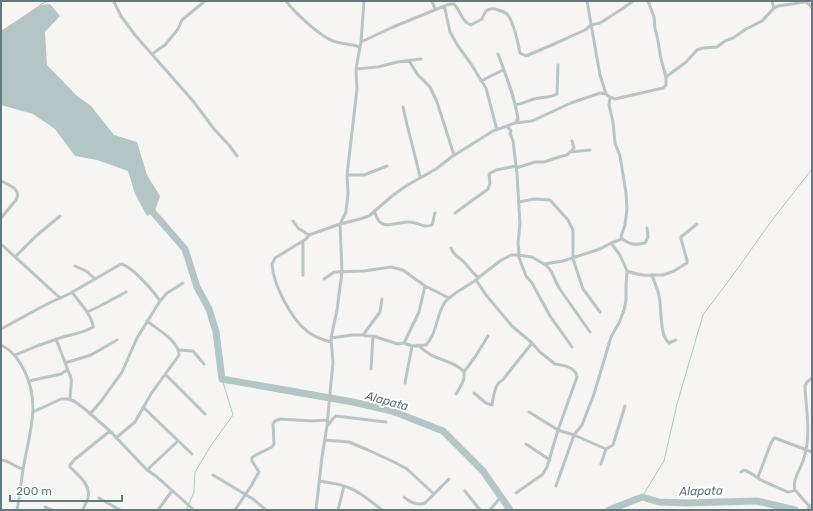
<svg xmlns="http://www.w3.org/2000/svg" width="813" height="511" font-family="Rubik,sans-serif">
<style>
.water{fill:#b3c5c5}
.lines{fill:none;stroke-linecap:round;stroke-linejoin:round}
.stream{stroke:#b3c5c5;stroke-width:1}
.river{stroke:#b3c5c5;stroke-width:7}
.street{stroke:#bcc3c5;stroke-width:3}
.labels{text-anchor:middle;stroke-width:4;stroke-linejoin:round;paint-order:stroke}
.water-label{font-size:12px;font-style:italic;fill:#5c7978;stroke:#fff}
</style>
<rect width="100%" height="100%" fill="#f6f5f3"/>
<path class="water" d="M50,4L60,16L45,32L47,65L76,95L91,106L114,135L137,142L147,175L160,196L155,211L147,216L135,194L128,171L97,160L75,156L55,129L33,114L1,105V31L40,5Z"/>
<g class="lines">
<path class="stream" d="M40,5L47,1
M642,497L664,461L677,404L703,315L733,275L770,223L812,169
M186,510L194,492L195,472L212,444L233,415L222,379"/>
<path class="river" d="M149,205L151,210L185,249L197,287L209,309L216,332L222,379L353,402L392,411L443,431L483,471L510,510
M609,510L642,497L659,502L687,503L757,501L795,510"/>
<path class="street" d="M115,1L114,2L121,16L135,35L193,101L214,129L229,145L237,156
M286,1C295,13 320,36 333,41C342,44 352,44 360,47
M432,1L435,9
M587,1L600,75L606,94L610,97L615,99L663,88L666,85V77L661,59L658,41L655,28L654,17L648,1
M772,1L774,8
M442,7L450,4H454C461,11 461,21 471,25L482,19C485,12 486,8 495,9C500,10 503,11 507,14C513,20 518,43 520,53L526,56L554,44L585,30L591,25L600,23L622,9L633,1
M361,42L393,27L442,7L445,9L450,32L458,46L471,64L486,88L497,130
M152,54L165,45L178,29L182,20L205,1
M498,54C506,76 515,97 518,119L515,123
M409,61L418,75L430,87L437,102L454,155L436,169L406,186L392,196L369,216L360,219L340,224L309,235L306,239L275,258L272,264C273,284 291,319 308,332C315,337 323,340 331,342V338L352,335H363L366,336H373L398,344L404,343L412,346L426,345C437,334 436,315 445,302C453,293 466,287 476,280L478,278L500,261L511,255H518L532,257L544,264L563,261L600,249L611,243L622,239L621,236L625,225L627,209L626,193L620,156L615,143L613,122L609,105L610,97
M356,69L378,67L397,62L421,59
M666,77L686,62L697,50L703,48L717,47L725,41L733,38L746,29L762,21L774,8L778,6L805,2L809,4L812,8
M481,81L503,70
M515,105C522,104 528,101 534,99C542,97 550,98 557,94L558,65
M403,107C408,131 415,154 420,177
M507,126L511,131L510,133L513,141L517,174L520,224L518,243L519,253L518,255L526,276L532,283L550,316L572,347
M570,152L590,150
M453,156L493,131L515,123L532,121L571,103L600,93L606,94
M516,168L535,162H544L559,157L567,155L574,148L572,141
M347,175H364L387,166
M1,181C9,185 22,189 16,200L1,218
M519,202L534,199L550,200L568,220L573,230V259L583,289L600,312
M374,211C376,215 377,220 381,223C387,228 402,221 410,222C415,222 420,225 425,226C428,226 430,226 432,225L435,213
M455,213L488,189L490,183L489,174L496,170L516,166
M293,221L298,228L309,235
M622,239C631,245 635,245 645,243L648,237L647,228
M303,241V275
M1,244L60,298
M451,248C453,255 459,257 464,262C469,267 472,273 478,277V278
M15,257L36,236L60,216
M545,264L551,271L559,288L590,332
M75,266L86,271L95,279
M627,271C635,274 643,276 652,275C654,282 658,289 659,296C662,308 659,335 669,343L676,340
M652,275H663L674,271L687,263V260L681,239V237L697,224
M324,279L334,272L364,271L391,267L403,270L425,286L449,298
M476,280L486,295L512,326L532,343L540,352L555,364L566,366L572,369L576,373L577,377L558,430L547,467L543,474L516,493
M160,301L167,293L183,283
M87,312L98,307L126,292
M1,329L49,303L69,294L121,264C132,266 154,292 160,301L137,338L122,372L102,400L90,414
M363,335L380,312L382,299
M56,339L71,378C72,385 70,392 70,399
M404,343L419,312L425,286
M1,345C13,351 19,360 25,372C40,404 30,431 24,464C21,480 20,495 17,510
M418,345C422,349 426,352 431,355C438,359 462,365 464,373C466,380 459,389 456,394
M179,350L193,351L204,364
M15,355C31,348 47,342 63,337C73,334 84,333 93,327C93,316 78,301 72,292
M65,363L91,355L117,340
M371,369L373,336
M464,372L475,357L488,336
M166,375L205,414
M29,381L61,374L67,370
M405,383L412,346
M474,393L486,403L492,405C493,399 494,389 498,384C500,380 503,382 505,377L532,343
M143,407L192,454
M33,412L61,399H67L74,401L86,410L110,431L147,470L156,476L194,510
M529,412L558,430L574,435L582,425L594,394L611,337L619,323L624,310L626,300V285L627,271L620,255L611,243
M327,426C331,423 332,418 336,416L386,422
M116,438L135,422L151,394L179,355C179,341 157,329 147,321
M325,440L349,442L368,450L396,463L407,469L434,494
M526,444L550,460
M1,460C11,461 14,467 23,469
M601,464L606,449L613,445L625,406
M147,470L178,441
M741,472L744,470C750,472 755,476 761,480C763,481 787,492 788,492C790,492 793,491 795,490
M213,475L253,499L266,510
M758,477L771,443L774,438H775L812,452
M319,481C333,483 347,485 359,493C367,498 374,504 382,510
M556,486L574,435L606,449
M465,491L480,510
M404,497C409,502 418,506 425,503L449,479
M99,498L120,510
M45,507L52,510
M810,507L795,490C792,480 800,470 803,461C812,435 806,412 805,386L807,382L812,378
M83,510C84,506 87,502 88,498C91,484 78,475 70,467V465L74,460L110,431
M158,510L172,491
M235,510L251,486L259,472L252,461V458L254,456L272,447L274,444L273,424L275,421L280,419L312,421L327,420
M316,510L322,457L327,426L330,393L333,363L331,338L337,310L342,272L340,224L346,212L348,193L347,175L357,89L356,69L361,42L364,1
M338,510L344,486
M490,510L499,499
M807,510L812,505"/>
</g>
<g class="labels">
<g class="water-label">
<text transform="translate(387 401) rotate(15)" y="4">Alapata</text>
<text transform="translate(701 491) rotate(-1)" y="4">Alapata</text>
</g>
</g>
<rect width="813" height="511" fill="none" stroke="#617a7e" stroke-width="4"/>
<path d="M10 495v6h112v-6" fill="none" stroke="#617a7e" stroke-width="2"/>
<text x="16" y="495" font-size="12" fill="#617a7e" stroke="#ffffff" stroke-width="3" paint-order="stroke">200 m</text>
</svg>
